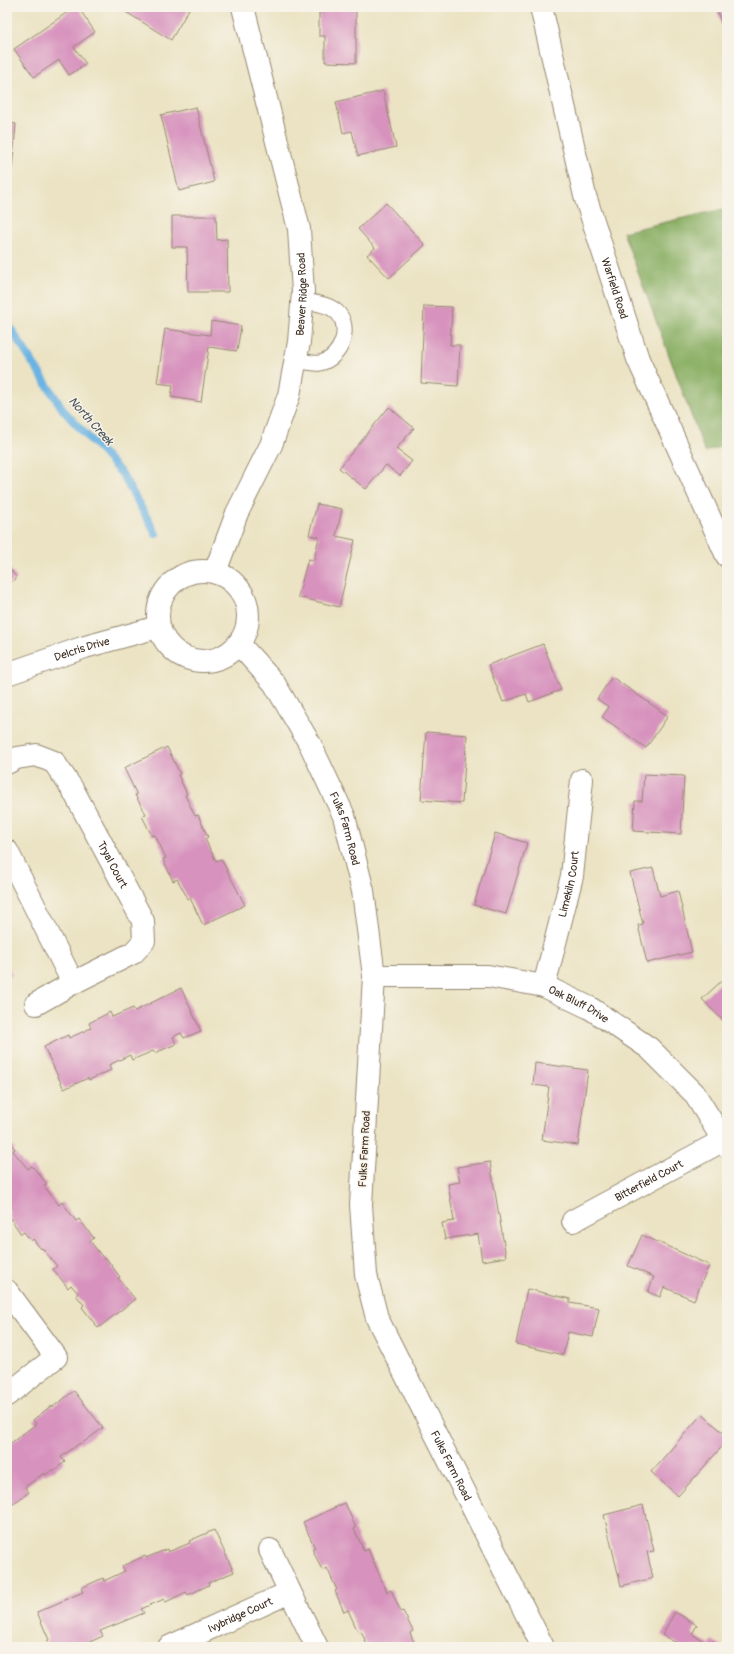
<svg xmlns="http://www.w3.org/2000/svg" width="734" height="1654" font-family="Pangolin,sans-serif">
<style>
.forest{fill:#89af64;stroke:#626c41}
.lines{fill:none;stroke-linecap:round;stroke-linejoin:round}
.stream{stroke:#6bb3e2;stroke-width:8}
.building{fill:#d792bd}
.service-casing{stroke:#938670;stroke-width:17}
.minor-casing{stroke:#938670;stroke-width:24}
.tertiary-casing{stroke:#938670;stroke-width:24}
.service{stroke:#fff;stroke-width:15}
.minor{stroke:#fff;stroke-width:22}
.tertiary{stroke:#fff;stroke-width:22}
.labels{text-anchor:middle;stroke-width:3;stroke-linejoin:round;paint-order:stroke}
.street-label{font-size:11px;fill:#3b2a1e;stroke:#f7f3e8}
.water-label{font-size:12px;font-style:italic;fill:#495359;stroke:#f7f3e8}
</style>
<rect width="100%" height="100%" fill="#f7f3e8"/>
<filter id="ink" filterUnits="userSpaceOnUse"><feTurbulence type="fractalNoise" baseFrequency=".025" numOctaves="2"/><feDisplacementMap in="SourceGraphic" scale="8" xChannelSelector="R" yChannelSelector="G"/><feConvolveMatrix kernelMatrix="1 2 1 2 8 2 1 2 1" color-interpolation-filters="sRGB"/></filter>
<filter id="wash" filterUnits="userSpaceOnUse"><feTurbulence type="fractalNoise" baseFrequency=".012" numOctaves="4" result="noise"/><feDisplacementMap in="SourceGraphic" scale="16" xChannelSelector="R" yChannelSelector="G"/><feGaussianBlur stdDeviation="0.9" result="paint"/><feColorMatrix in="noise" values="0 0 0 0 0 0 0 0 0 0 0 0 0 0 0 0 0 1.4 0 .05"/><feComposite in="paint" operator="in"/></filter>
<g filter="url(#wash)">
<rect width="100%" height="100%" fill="#ebe3c3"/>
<path class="forest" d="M727,208V444L705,452L623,232Z"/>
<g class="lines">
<path class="stream" d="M7,323L64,411L122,474L156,534"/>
</g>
<g id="blocks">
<path class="building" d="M75,7H78L95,32L74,47L86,64L69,75L59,60L34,77L14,49Z
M118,7H185L189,9L171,40Z
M319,7H356V63L325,62V36H319Z
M716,7H727V32L724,33Z
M383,91L396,147L358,156L352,131L343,133L336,102Z
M196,107L214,182L179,191L161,115Z
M7,123L16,124L12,169L7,168Z
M386,203L425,245L389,278L367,255L375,248L358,229Z
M172,216H216L217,240L227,239L228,292H188L187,247H172Z
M424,306L452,307L450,345H460L458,386L421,383Z
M211,321L241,326L237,351L209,347L201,402L171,397L173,385L157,383L165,329L210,335Z
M389,407L414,428L396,449L412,461L400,476L386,465L366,489L339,468Z
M317,504L342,509L336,536L355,540L339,607L298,597L308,559L314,560L319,537L309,535Z
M7,566L17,578L7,586Z
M543,644L561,690L529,702L526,694L503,702L488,665Z
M612,677L668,716L646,748L602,717L609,707L597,699Z
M426,732L467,735L462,803L421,800Z
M167,747L180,774L178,775L187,794L185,795L195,816L198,815L208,837L205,839L216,861L221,859L245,905L203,925L190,898L188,899L177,879L173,881L163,859L166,858L155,835L152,836L142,816L146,814L135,795H137L124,768Z
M644,774L684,776L681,834L633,831L635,801H642Z
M495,833L527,843L506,914L474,905Z
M653,868L660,896L678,891L692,952L647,963L638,925L643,924L630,873Z
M7,965L12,975L7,977Z
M727,976V1025L702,999Z
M181,988L201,1031L184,1038L181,1033L173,1037L176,1044L155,1053L153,1051L132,1060L130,1055L109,1065L111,1070L89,1080L88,1078L64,1089L44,1047L68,1035L69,1038L91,1028L89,1023L110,1012L112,1017L133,1008L135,1011Z
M535,1063L588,1070L578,1145L542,1140L549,1087L533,1085Z
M7,1139L15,1149L13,1151L28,1169L32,1166L47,1184L44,1186L59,1205L62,1202L76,1221L79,1219L94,1238L90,1241L104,1259L106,1258L120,1277L118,1278L135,1299L98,1328L82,1307L84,1305L76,1295L78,1293L71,1285L68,1288L53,1269L57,1266L42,1248L41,1249L33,1239L31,1241L24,1232L21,1234L8,1215L10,1213L7,1209Z
M490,1162L506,1257L482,1261L478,1234L445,1239L442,1223L454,1221L448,1184L460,1182L457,1167Z
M642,1235L709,1265L694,1300L664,1287L660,1297L648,1292L654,1277L628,1266Z
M527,1289L570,1299V1303L599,1308L593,1337L568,1332L563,1355L516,1344Z
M74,1391L103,1428L81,1444L80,1443L61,1457L65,1462L53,1471L52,1470L45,1475L44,1473L25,1487L29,1492L10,1506L7,1504V1446L36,1424L33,1420L51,1406L53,1407Z
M702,1414L727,1436V1441L678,1496L651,1472Z
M345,1503L356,1528L354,1529L364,1551L368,1549L387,1592L391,1590L401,1612L403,1611L413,1631L410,1633L416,1647H368L361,1631L358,1632L348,1610L344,1612L335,1591L337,1590L327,1568L322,1570L312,1548H315L303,1522Z
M643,1505L654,1551L647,1552L653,1578L621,1586L604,1515Z
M214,1530L234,1572L208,1583L209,1585L188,1595L186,1592L166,1602L164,1599L141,1609L144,1613L100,1631L103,1636L81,1646L80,1643L72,1647H50L47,1641L49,1640L37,1612L83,1592L81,1588L103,1578L104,1581L125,1571L122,1566L145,1556L146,1558L167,1549L168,1552L190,1543L189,1541Z
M675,1612L697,1625L692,1634L710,1645L712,1640L723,1647H676L678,1644L662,1635Z"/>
</g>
</g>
<g filter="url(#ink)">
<use href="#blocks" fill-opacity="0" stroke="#938670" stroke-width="1"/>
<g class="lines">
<defs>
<path id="service" d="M296,360C303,361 313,364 320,363C343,358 354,322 333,309C324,303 313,303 303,301"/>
<g id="minor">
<circle cx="203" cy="616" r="45"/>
<path id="s1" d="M215,572L237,513L271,445L289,395L299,342L303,292L299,229L243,7"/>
<path id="s2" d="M239,644L274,683L310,744L344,816L363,891L374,976L361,1205L366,1275L377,1318L543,1647"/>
<path id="s3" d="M7,674L85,647L158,627"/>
<path id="s4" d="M7,763L17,758L36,755L54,762L73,790L143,921L144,941L133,953L73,983L36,1004"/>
<path d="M7,851L73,983"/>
<path id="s5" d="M374,976H488L544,986L590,1008L649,1048L694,1093L727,1146"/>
<path id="s6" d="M544,986L572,876L582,780"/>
<path id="s7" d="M573,1221L724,1140"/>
<path d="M7,1291L56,1357L7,1395"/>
<path d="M270,1550L290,1592"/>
<path id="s8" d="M169,1647L290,1592L317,1647"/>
</g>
<g id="tertiary">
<path id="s9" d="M541,7L585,196L638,359L727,556"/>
</g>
</defs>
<use href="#service" class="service-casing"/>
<use href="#minor" class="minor-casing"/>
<use href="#tertiary" class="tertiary-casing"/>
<use href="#service" class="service"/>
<use href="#minor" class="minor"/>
<use href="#tertiary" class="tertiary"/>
</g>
</g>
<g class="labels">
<g class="street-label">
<text dy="4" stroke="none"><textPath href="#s9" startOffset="291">Warfield Road</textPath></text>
<text dy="4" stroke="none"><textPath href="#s1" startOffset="294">Beaver Ridge Road</textPath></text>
<text dy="4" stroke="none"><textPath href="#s3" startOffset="79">Delcris Drive</textPath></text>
<text dy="4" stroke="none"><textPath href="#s2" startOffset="215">Fulks Farm Road</textPath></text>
<text dy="4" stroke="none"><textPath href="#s4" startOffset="168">Tryal Court</textPath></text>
<text dy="4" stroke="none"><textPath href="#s6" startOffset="105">Limekiln Court</textPath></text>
<text dy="4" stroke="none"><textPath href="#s5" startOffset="210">Oak Bluff Drive</textPath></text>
<text transform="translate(364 1149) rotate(-87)" y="4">Fulks Farm Road</text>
<text dy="4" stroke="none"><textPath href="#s7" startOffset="86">Bitterfield Court</textPath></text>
<text dy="4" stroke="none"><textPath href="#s2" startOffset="875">Fulks Farm Road</textPath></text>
<text dy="4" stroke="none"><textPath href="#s8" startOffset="78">Ivybridge Court</textPath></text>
</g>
<g class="water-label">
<text transform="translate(91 421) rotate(48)" y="4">North Creek</text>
</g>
</g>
<rect width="734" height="1654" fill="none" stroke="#f7f3e8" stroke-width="24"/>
</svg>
